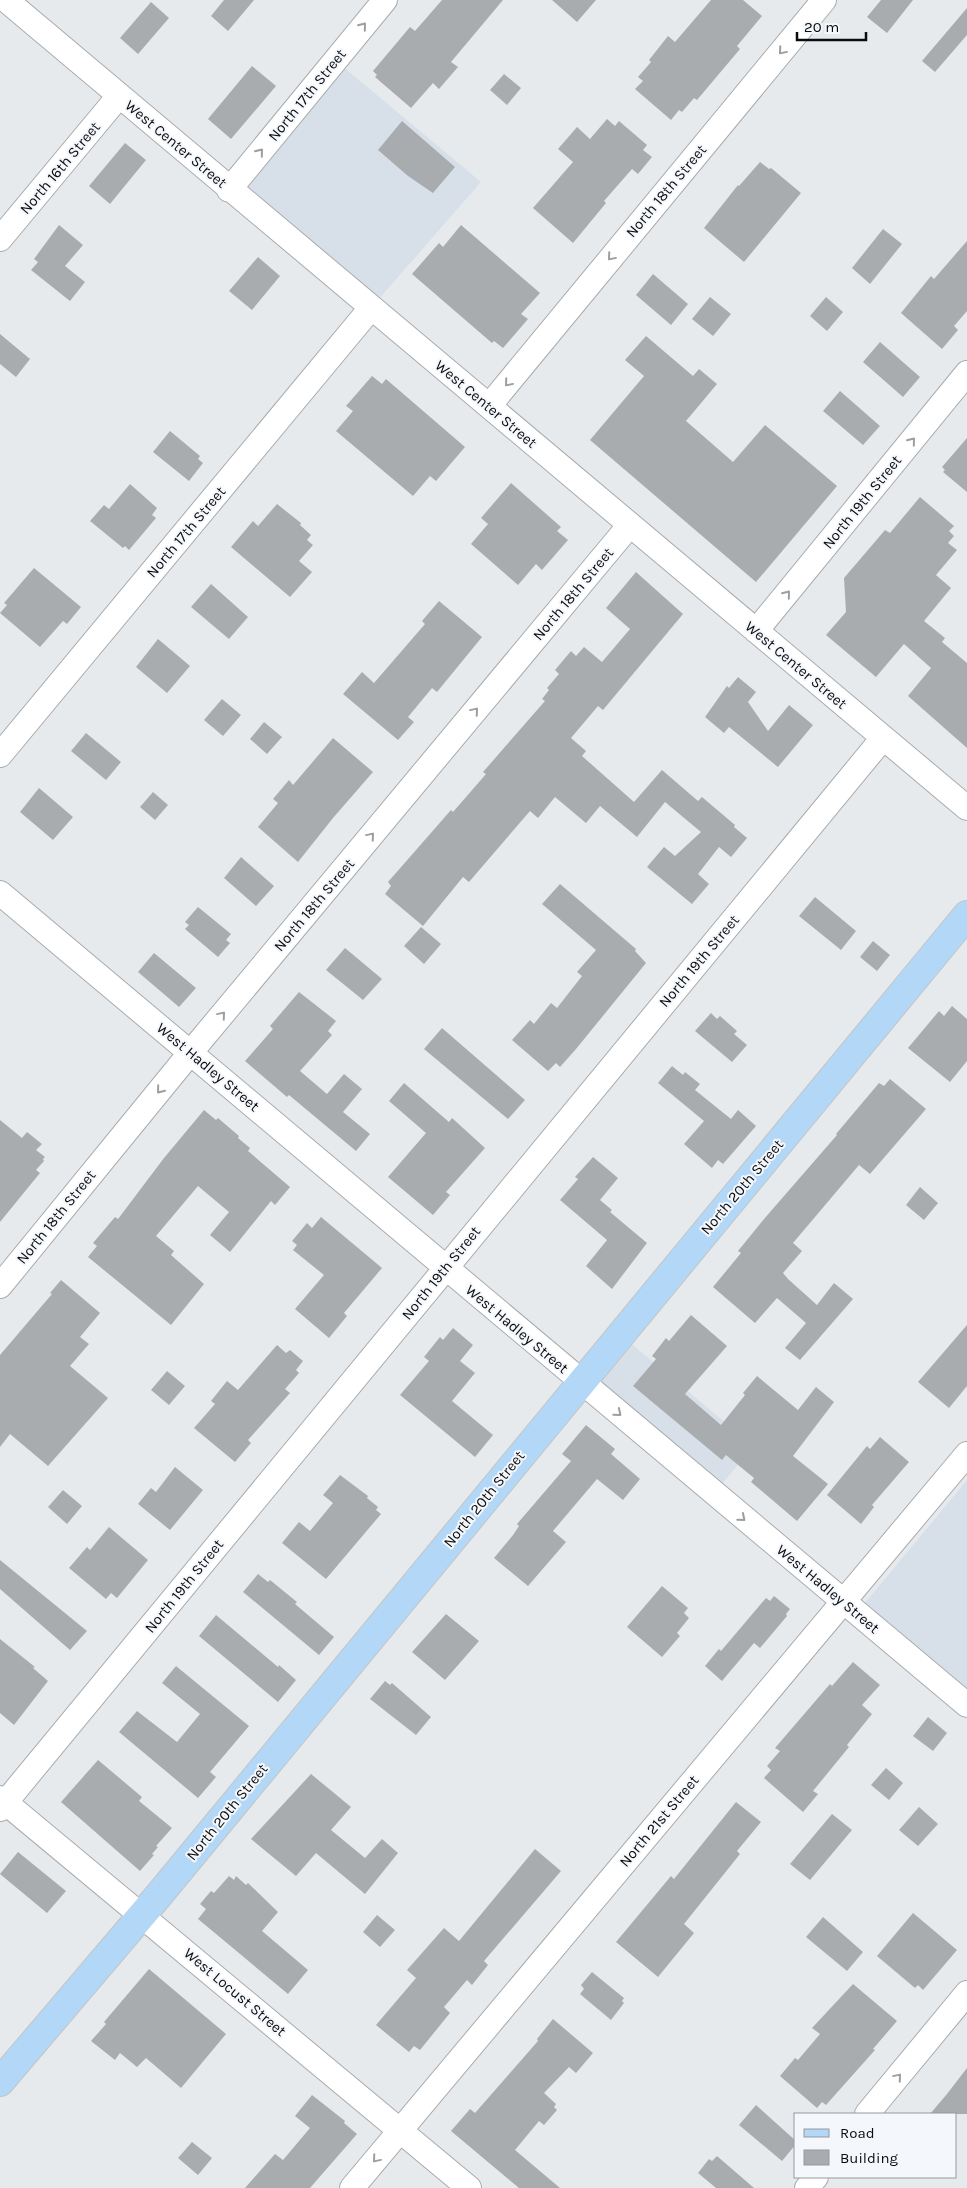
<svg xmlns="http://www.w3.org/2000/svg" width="967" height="2188" font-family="Karla,sans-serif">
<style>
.built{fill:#d7e0e9}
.building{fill:#a9acaf}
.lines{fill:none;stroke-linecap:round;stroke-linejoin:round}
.minor-casing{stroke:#a8abae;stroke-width:26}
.major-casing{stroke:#c4c5c5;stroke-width:30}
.minor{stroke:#fff;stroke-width:24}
.major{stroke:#b2d7f7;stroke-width:28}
.oneway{stroke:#9d9e9e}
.labels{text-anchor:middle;stroke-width:4;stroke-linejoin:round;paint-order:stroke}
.street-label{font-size:15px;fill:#0b0c0d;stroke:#f4f7fb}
</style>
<rect width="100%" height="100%" fill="#e7eaed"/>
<path class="built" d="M335,60L481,182L371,308L229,190Z
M620,1334L753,1446L714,1494L580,1382Z
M967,1480V1689L864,1604Z"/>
<path class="building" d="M224,0H254L228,31L211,16Z
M442,0H503L451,62L458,67L439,89L433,83L411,108L375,77L377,75L373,71L410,27L415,31Z
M552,0H596L577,22Z
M711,0H743L762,16L737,46L740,49L697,100L694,98L682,112L679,110L671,120L635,89L643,81L638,77L651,62L649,60L668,36L675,42Z
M881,0H913L887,33L867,17Z
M151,2L169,18L138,54L120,38Z
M967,8V35L935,72L922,61Z
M252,66L276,86L231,139L208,119Z
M504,74L521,88L507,105L490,90Z
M607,119L615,126L619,121L647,145L643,150L652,157L638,174L632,169L604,201L606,203L573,243L533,208L573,162L558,149L577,127L590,139Z
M402,121L455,167L433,193L408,176L378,150Z
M125,143L146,160L110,204L89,186Z
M760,162L769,169L771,168L801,193L744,262L704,228L738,185L739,186Z
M59,225L83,245L65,266L85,282L70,301L31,270L38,262L34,259Z
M461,225L540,293L521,314L528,319L503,348L494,341L492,343L412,274L439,243L443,247Z
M883,229L902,244L870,284L852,268Z
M967,241V311L954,326L958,330L942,349L901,313L931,276L934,279Z
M258,257L280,276L252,310L229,291Z
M653,274L688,304L671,325L636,295Z
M710,297L731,314L713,336L692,319Z
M826,297L843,312L827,331L810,316Z
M0,334L30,359L16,377L0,364Z
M646,336L693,376L699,369L717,384L686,421L733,462L765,425L837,486L756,582L590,440L644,376L625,360Z
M880,342L920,377L903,397L863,362Z
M372,376L382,384L386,379L465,447L436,481L430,476L413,496L336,431L353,411L346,406Z
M840,391L880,426L863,445L823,411Z
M170,431L200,456L198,459L203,463L189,481L153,452Z
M967,438V492L943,472L945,470L942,467Z
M511,483L561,527L557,531L568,540L542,570L536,564L518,585L471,544L488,524L481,518Z
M130,484L157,508L152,515L156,518L129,550L125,546L123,548L90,521L104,505L109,509Z
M920,497L954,526L949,531L954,536L948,543L957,550L936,575L951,588L924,621L945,638L942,642L967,663V748L908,696L931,668L904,644L876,677L826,635L846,612L844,578L885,530L890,533Z
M277,504L301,523L300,525L311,535L307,540L313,545L299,561L312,572L290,597L231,547L253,521L258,526Z
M34,568L81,607L67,624L63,621L40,647L0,613L7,605L4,603Z
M636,572L683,614L603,710L598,706L571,738L586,751L582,756L634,802L662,770L698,801L702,797L735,825L734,827L747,838L731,857L719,847L698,874L709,884L692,904L647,867L664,847L675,856L701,832L665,802L637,837L600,806L586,823L555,797L538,818L530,811L469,882L463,877L423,926L385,894L391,886L388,882L451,810L453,812L486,774L483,772L545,701L542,699L549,690L547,688L559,674L555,670L571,651L576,656L584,647L602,662L630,629L606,608Z
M211,584L248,617L229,639L191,607Z
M439,601L482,637L437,692L432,688L408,717L414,722L398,740L343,694L362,672L374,683L425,624L422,621Z
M158,639L190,666L167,693L136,667Z
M738,677L756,692L748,702L768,731L789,705L813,725L778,767L729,727L724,733L705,717L727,686L729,688Z
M222,699L241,715L223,736L204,720Z
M264,722L282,737L267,754L250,739Z
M86,733L121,762L106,780L71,751Z
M333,738L373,772L333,818L298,862L258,827L278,803L273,799L289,780L293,785Z
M39,788L73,817L53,840L20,812Z
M153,792L168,805L155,820L140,807Z
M241,857L274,886L256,906L224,878Z
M560,884L636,949L635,951L646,963L576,1049L560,1067L556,1063L548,1071L512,1040L530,1020L534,1024L551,1003L557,1008L582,976L577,972L596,950L542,904Z
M815,897L856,931L841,950L799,916Z
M198,907L231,934L226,940L230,943L218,957L185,929L189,925L185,922Z
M421,927L441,944L424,964L404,946Z
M873,941L890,955L877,971L860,957Z
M345,948L382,979L363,1000L326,970Z
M154,953L196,988L179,1007L138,972Z
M299,992L336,1021L328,1031L332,1035L300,1071L327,1094L344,1074L362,1089L343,1112L370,1134L356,1151L289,1095L287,1097L245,1061L273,1029L270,1026Z
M952,1006L967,1019V1061L950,1082L908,1048L939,1011L944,1016Z
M711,1013L717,1019L720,1016L737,1031L734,1034L747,1045L732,1062L695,1031Z
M442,1028L525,1100L508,1119L424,1049Z
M672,1066L683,1075L685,1072L700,1084L695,1090L731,1119L738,1110L756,1126L723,1164L718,1160L712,1168L684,1144L704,1121L658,1083Z
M890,1079L926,1109L870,1174L859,1165L793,1243L802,1251L783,1273L788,1279L817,1305L834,1283L853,1299L800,1360L785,1348L806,1323L777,1298L755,1323L713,1287L741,1253L738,1251L764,1219L837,1135L836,1134L879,1083L884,1086Z
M404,1083L449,1122L452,1118L485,1148L446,1192L450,1195L433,1215L388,1177L426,1133L389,1101Z
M204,1110L216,1120L218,1118L239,1136L238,1138L250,1148L248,1151L290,1187L275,1205L271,1201L230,1252L210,1235L229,1212L198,1186L156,1236L174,1251L171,1255L204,1284L171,1325L88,1257L97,1246L93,1243L115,1217L118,1219L164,1158Z
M0,1120L22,1138L27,1132L42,1144L36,1150L45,1157L43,1159L44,1161L36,1170L40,1173L0,1222Z
M593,1157L618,1178L600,1200L612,1210L610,1212L647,1243L612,1289L586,1266L607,1240L560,1200L578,1179L575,1177Z
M920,1187L938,1203L924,1220L906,1205Z
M321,1217L382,1268L344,1313L347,1316L329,1338L295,1309L324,1275L293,1250L297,1245L292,1241L307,1223L312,1228Z
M61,1280L100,1313L80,1337L89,1344L70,1366L108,1398L48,1466L10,1434L0,1447V1355L52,1294L50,1293Z
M691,1315L727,1346L685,1394L721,1425L745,1395L743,1393L757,1376L798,1410L816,1387L834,1402L793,1456L828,1484L797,1521L751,1482L754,1478L726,1455L722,1460L633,1386L656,1359L652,1356L666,1338L669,1341Z
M967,1325V1386L949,1408L918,1382Z
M453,1328L473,1345L460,1361L475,1373L452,1401L493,1435L475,1457L400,1395L429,1361L424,1357L440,1337L443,1340Z
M277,1345L286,1353L290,1350L303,1361L296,1370L299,1373L285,1389L290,1393L248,1440L251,1443L235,1462L194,1428L215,1404L211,1401L227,1381L238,1390Z
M167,1371L185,1386L169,1405L151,1390Z
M586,1425L615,1449L611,1454L640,1479L623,1500L597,1479L553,1531L566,1542L528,1586L494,1558L513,1535L519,1526L517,1524L571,1461L562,1454Z
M880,1437L909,1462L872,1505L874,1507L861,1524L827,1495L867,1446L870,1449Z
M175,1467L203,1490L170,1530L138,1504L151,1488L156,1492Z
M340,1475L368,1496L367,1498L378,1507L376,1510L381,1514L326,1579L282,1543L299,1522L310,1531L333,1503L323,1495Z
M63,1490L82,1506L67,1524L48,1507Z
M109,1527L148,1560L117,1598L111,1593L106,1599L69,1568L87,1547L90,1550Z
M0,1560L87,1631L70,1650L0,1589Z
M258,1574L268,1582L270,1580L297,1602L295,1604L334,1637L319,1655L243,1592Z
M662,1586L688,1608L684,1613L689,1618L677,1633L680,1636L662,1657L627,1627Z
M774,1596L790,1609L786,1614L787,1616L760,1648L754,1643L722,1681L705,1666L719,1649L721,1651L766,1598L770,1601Z
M446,1614L479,1641L445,1680L412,1652Z
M216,1615L278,1667L279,1665L296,1680L278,1702L199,1636Z
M0,1639L35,1667L33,1668L48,1681L14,1725L0,1713Z
M853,1662L880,1685L862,1705L872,1714L847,1745L849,1747L813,1791L818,1794L803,1812L764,1778L771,1770L767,1766L780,1751L775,1748L830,1684L832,1686Z
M176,1666L249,1726L210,1772L216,1777L198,1798L119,1732L137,1711L177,1742L200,1714L162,1683Z
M385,1681L390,1685L392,1683L431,1717L416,1735L370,1699Z
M928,1717L947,1733L933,1751L913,1736Z
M98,1760L142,1797L139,1801L172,1828L156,1846L158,1847L152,1854L154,1855L140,1871L61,1802Z
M886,1768L903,1783L889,1800L871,1785Z
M311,1774L351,1807L331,1830L365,1858L382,1839L398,1853L365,1894L316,1853L296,1876L251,1839Z
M736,1802L761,1822L737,1851L740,1854L684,1924L694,1933L658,1977L616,1942L671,1876L674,1879Z
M919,1807L938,1824L918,1846L899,1830Z
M832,1814L852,1830L810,1880L790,1864Z
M535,1849L561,1871L484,1961L488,1965L472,1985L467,1980L444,2007L450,2013L420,2050L414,2046L409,2052L376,2025L416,1978L407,1970L444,1928L459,1941Z
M18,1852L66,1891L47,1913L0,1874Z
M229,1876L234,1880L236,1876L246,1885L248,1883L278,1912L262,1931L308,1970L288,1994L198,1919L206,1909L200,1904L211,1891L214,1893Z
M913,1913L957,1950L923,1990L918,1985L915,1988L877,1956Z
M377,1915L395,1930L380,1947L363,1932Z
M823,1917L863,1952L847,1971L806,1937Z
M149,1969L226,2034L181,2088L146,2058L137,2067L120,2053L115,2060L91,2041L106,2024L104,2022Z
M592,1972L624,1998L622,2001L624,2003L611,2020L580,1994L584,1989L581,1985Z
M853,1984L897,2021L873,2049L875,2050L826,2105L822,2102L817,2108L780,2076L795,2058L798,2060L820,2034L812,2028Z
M553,2019L593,2053L576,2073L569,2067L544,2093L556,2104L554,2107L557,2110L544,2125L539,2121L515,2150L560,2188H519L451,2131L470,2109L475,2113L538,2041L537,2039Z
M967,2068V2114H930L947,2094Z
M312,2095L345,2121L344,2123L357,2134L310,2188H245L275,2154L283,2160L310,2128L295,2116Z
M756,2105L796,2141V2144L782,2161L739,2125Z
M192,2142L212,2158L198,2175L178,2158Z
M717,2156L754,2188H716L698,2173L709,2159L712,2161Z"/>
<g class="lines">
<defs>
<path id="minor" d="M6,0C325,270 646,539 967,808
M229,190L385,0
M0,239L119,96
M489,406L824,0
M756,631L967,373
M0,755L371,308
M0,893L967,1705
M0,1286L191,1052L629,526
M0,1798L469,2188
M0,1809L883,738
M867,2114L967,1993
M352,2188L967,1454
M807,2188L816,2177"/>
<path id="major" d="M0,2082L159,1895L967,915"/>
</defs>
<use href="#minor" class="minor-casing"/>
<use href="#major" class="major-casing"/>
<use href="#minor" class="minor"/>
<use href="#major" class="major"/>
</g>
<defs><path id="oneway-chevron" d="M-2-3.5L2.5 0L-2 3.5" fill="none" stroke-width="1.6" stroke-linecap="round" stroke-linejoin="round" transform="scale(1.25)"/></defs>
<g class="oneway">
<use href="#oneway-chevron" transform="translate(363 26) rotate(-51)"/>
<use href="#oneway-chevron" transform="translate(782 51) rotate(130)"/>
<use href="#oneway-chevron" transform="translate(260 152) rotate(-51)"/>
<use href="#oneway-chevron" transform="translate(611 257) rotate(130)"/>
<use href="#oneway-chevron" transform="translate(508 383) rotate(130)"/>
<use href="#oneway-chevron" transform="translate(912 441) rotate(-51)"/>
<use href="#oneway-chevron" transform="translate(787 594) rotate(-51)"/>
<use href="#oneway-chevron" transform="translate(475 711) rotate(-50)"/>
<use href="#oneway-chevron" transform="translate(371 836) rotate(-50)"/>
<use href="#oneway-chevron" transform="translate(222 1015) rotate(-50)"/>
<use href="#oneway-chevron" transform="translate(160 1090) rotate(129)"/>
<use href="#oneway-chevron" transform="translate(618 1413) rotate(40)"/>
<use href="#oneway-chevron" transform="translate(742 1518) rotate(40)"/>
<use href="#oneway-chevron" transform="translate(898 2077) rotate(-50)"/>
<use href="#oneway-chevron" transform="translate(376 2159) rotate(130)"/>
</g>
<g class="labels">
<g class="street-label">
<text transform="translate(307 95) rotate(-51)" y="5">North 17th Street</text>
<text transform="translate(176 144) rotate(40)" y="5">West Center Street</text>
<text transform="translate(60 168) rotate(-50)" y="5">North 16th Street</text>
<text transform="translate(666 191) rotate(-50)" y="5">North 18th Street</text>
<text transform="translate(486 404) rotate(40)" y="5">West Center Street</text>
<text transform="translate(862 502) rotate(-51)" y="5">North 19th Street</text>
<text transform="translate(186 532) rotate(-50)" y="5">North 17th Street</text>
<text transform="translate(573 594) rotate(-50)" y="5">North 18th Street</text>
<text transform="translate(796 665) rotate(40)" y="5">West Center Street</text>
<text transform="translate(314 905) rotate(-50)" y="5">North 18th Street</text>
<text transform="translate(699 961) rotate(-50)" y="5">North 19th Street</text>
<text transform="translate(208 1067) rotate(40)" y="5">West Hadley Street</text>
<text transform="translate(742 1187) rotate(-50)" y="5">North 20th Street</text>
<text transform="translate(56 1217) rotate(-51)" y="5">North 18th Street</text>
<text transform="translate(441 1273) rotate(-51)" y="5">North 19th Street</text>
<text transform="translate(517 1329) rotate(40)" y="5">West Hadley Street</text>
<text transform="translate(484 1499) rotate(-51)" y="5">North 20th Street</text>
<text transform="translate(184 1586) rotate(-51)" y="5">North 19th Street</text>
<text transform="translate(828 1589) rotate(40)" y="5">West Hadley Street</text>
<text transform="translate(227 1812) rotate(-51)" y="5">North 20th Street</text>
<text transform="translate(659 1821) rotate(-50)" y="5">North 21st Street</text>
<text transform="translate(235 1992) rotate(40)" y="5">West Locust Street</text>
</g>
</g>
<rect x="794" y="2113" width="162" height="65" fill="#f4f7fb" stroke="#97999c"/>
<rect x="804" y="2129" width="25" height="8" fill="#b2d7f7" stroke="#97999c"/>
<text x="840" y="2138" font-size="15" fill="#0b0c0d">Road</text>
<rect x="804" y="2150" width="25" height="15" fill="#a9acaf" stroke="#97999c"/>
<text x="840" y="2163" font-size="15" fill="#0b0c0d">Building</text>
<path d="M797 32v8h69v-8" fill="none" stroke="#0b0c0d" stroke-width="2.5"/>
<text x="804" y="32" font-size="15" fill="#0b0c0d" stroke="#f4f7fb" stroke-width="4" paint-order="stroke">20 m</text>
</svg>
